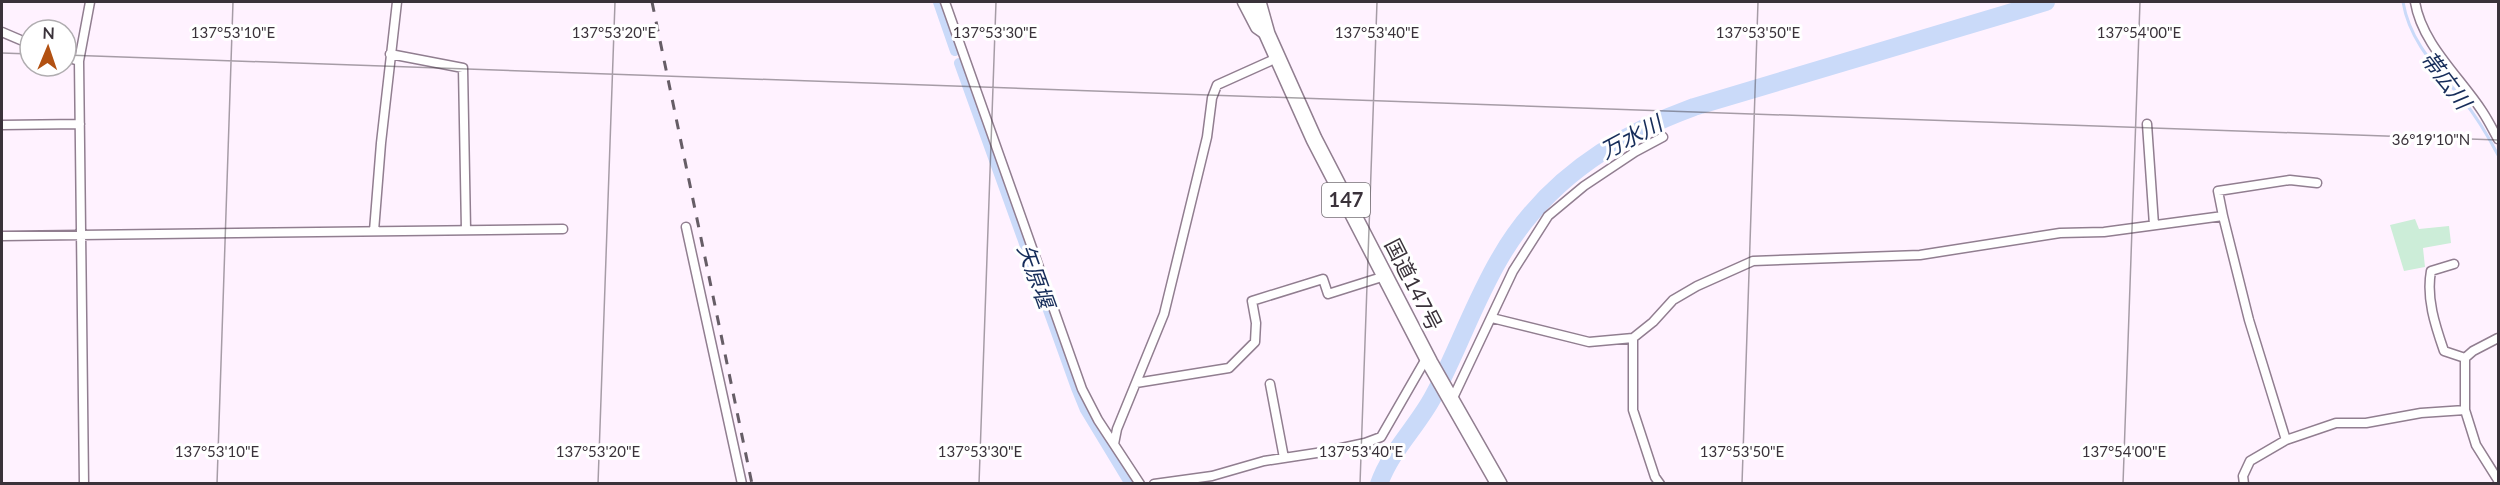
<svg xmlns="http://www.w3.org/2000/svg" width="2500" height="485" font-family="Lato,'Noto Sans JP',sans-serif">
<style>
.green{fill:#ccedd8}
.lines{fill:none;stroke-linecap:round;stroke-linejoin:round}
.stream{stroke:#cadaf9;stroke-width:3}
.canal{stroke:#cadaf9;stroke-width:10}
.river{stroke:#cadaf9;stroke-width:18}
.street-casing{stroke:#917e90;stroke-width:11}
.secondary-casing{stroke:#917e90;stroke-width:15}
.highway-casing{stroke:#917e90;stroke-width:18}
.street{stroke:#fff;stroke-width:8}
.secondary{stroke:#fff;stroke-width:12}
.highway{stroke:#fff;stroke-width:15}
.rail{stroke:#665d66;stroke-width:3;stroke-dasharray:10 10;stroke-linecap:butt}
.ticks{fill:none;stroke:#3a323a;stroke-width:1.5;stroke-opacity:0.45}
.labels{text-anchor:middle;stroke-width:6;stroke-linejoin:round;paint-order:stroke}
.shield{fill:#fff;stroke:#757075;stroke-width:1.5}
.shield-label{font-size:20px;font-weight:bold;fill:#3a323a}
.street-label{font-size:21px;fill:#3a323a;stroke:#fff}
.water-label{font-size:22px;font-style:italic;fill:#162d5a;stroke:#fff}
.ticks-label{font-size:15px;text-anchor:middle;fill:#3a323a;stroke:#fff;stroke-width:6;stroke-linejoin:round;paint-order:stroke}
</style>
<rect width="100%" height="100%" fill="#fff2ff"/>
<path class="green" d="M2415,219L2419,229L2449,226L2451,243L2423,248L2425,267L2404,271L2390,225Z"/>
<g class="lines">
<path class="stream" d="M2403,2C2410,43 2438,69 2463,100C2477,117 2488,136 2498,155"/>
<path class="canal" d="M938,2L955,51
M959,63L1076,388L1085,410L1128,481"/>
<path class="river" d="M1379,484C1391,450 1418,426 1434,395C1458,350 1474,302 1500,258C1543,183 1614,136 1694,107L2046,2"/>
<defs>
<path id="street" d="M945,2L1082,389L1098,420L1140,484
M2415,2C2422,44 2459,76 2482,111C2488,120 2493,130 2498,139
M2,32L30,44
M390,54L463,68L466,230
M66,57L79,61
M2147,124L2154,225
M2,125L80,124
M2223,216L2218,191L2290,180L2317,183
M686,227L742,484
M374,231L381,143L397,2
M2,236L563,229
M2454,264L2431,271C2426,298 2435,325 2444,351L2465,358
M1492,318L1589,342L1633,338L1653,322L1673,300L1697,286L1753,261L1920,255L2060,233L2104,232L2223,216L2249,320L2286,440
M1633,338V410L1655,477L1660,484
M2498,338L2473,351L2465,358V410L2476,445L2498,480
M1136,383L1229,368L1255,342L1256,323L1252,301L1323,279L1328,294L1385,276
M1270,384L1284,458
M1452,400L1513,271L1548,216L1584,186L1635,152L1663,137
M1114,444L1117,429L1164,314L1207,137L1212,98L1217,85L1277,58
M84,484L79,61L90,2
M1154,484L1212,476L1264,461L1323,452L1365,443L1381,437L1427,357
M2244,484L2243,476L2250,461L2286,440L2336,423H2366L2421,413L2465,410"/>
<path id="secondary" d="M1244,2L1257,27L1267,34"/>
<path id="highway" d="M1258,2L1267,34L1314,139L1430,363L1499,484"/>
</defs>
<use href="#street" class="street-casing"/>
<use href="#secondary" class="secondary-casing"/>
<use href="#highway" class="highway-casing"/>
<use href="#street" class="street"/>
<use href="#secondary" class="secondary"/>
<use href="#highway" class="highway"/>
<path class="rail" d="M652,2L752,484"/>
</g>
<path class="ticks" d="M2,53L30,54M66,55L2498,140M217,484L233,2M598,484L615,2M979,484L996,2M1360,484L1377,2M1742,484L1758,2M2123,484L2140,2"/>
<g class="labels">
<rect class="shield" x="1322" y="183" width="48" height="34" rx="4.5"/>
<g class="shield-label">
<text x="1346" y="207">147</text>
</g>
<g class="street-label">
<text transform="translate(1413 285) rotate(63)" y="7">国道147号</text>
</g>
<g class="water-label">
<text transform="translate(2446 80) rotate(53)" y="8">帯広川</text>
<text transform="translate(1631 137) rotate(-28)" y="8">万水川</text>
<text transform="translate(1036 276) rotate(70)" y="8">矢原堰</text>
</g>
</g>
<g class="ticks-label">
<text x="233" y="38">137°53'10"E</text>
<text x="614" y="38">137°53'20"E</text>
<text x="995" y="38">137°53'30"E</text>
<text x="1377" y="38">137°53'40"E</text>
<text x="1758" y="38">137°53'50"E</text>
<text x="2139" y="38">137°54'00"E</text>
<text x="2431" y="145">36°19'10"N</text>
<text x="217" y="457">137°53'10"E</text>
<text x="598" y="457">137°53'20"E</text>
<text x="980" y="457">137°53'30"E</text>
<text x="1361" y="457">137°53'40"E</text>
<text x="1742" y="457">137°53'50"E</text>
<text x="2124" y="457">137°54'00"E</text>
</g>
<rect width="2500" height="485" fill="none" stroke="#3a323a" stroke-width="6"/>
<g transform="translate(48 48) rotate(2)"><circle r="28" fill="#ffffff" stroke="#b0adb0" stroke-width="1.5"/>
<path d="M0-4.5L10 22L0 15L-10 22Z" fill="#b25112"/>
<text y="-9" font-size="16" font-weight="bold" text-anchor="middle" fill="#3a323a">N</text>
</g>
</svg>
